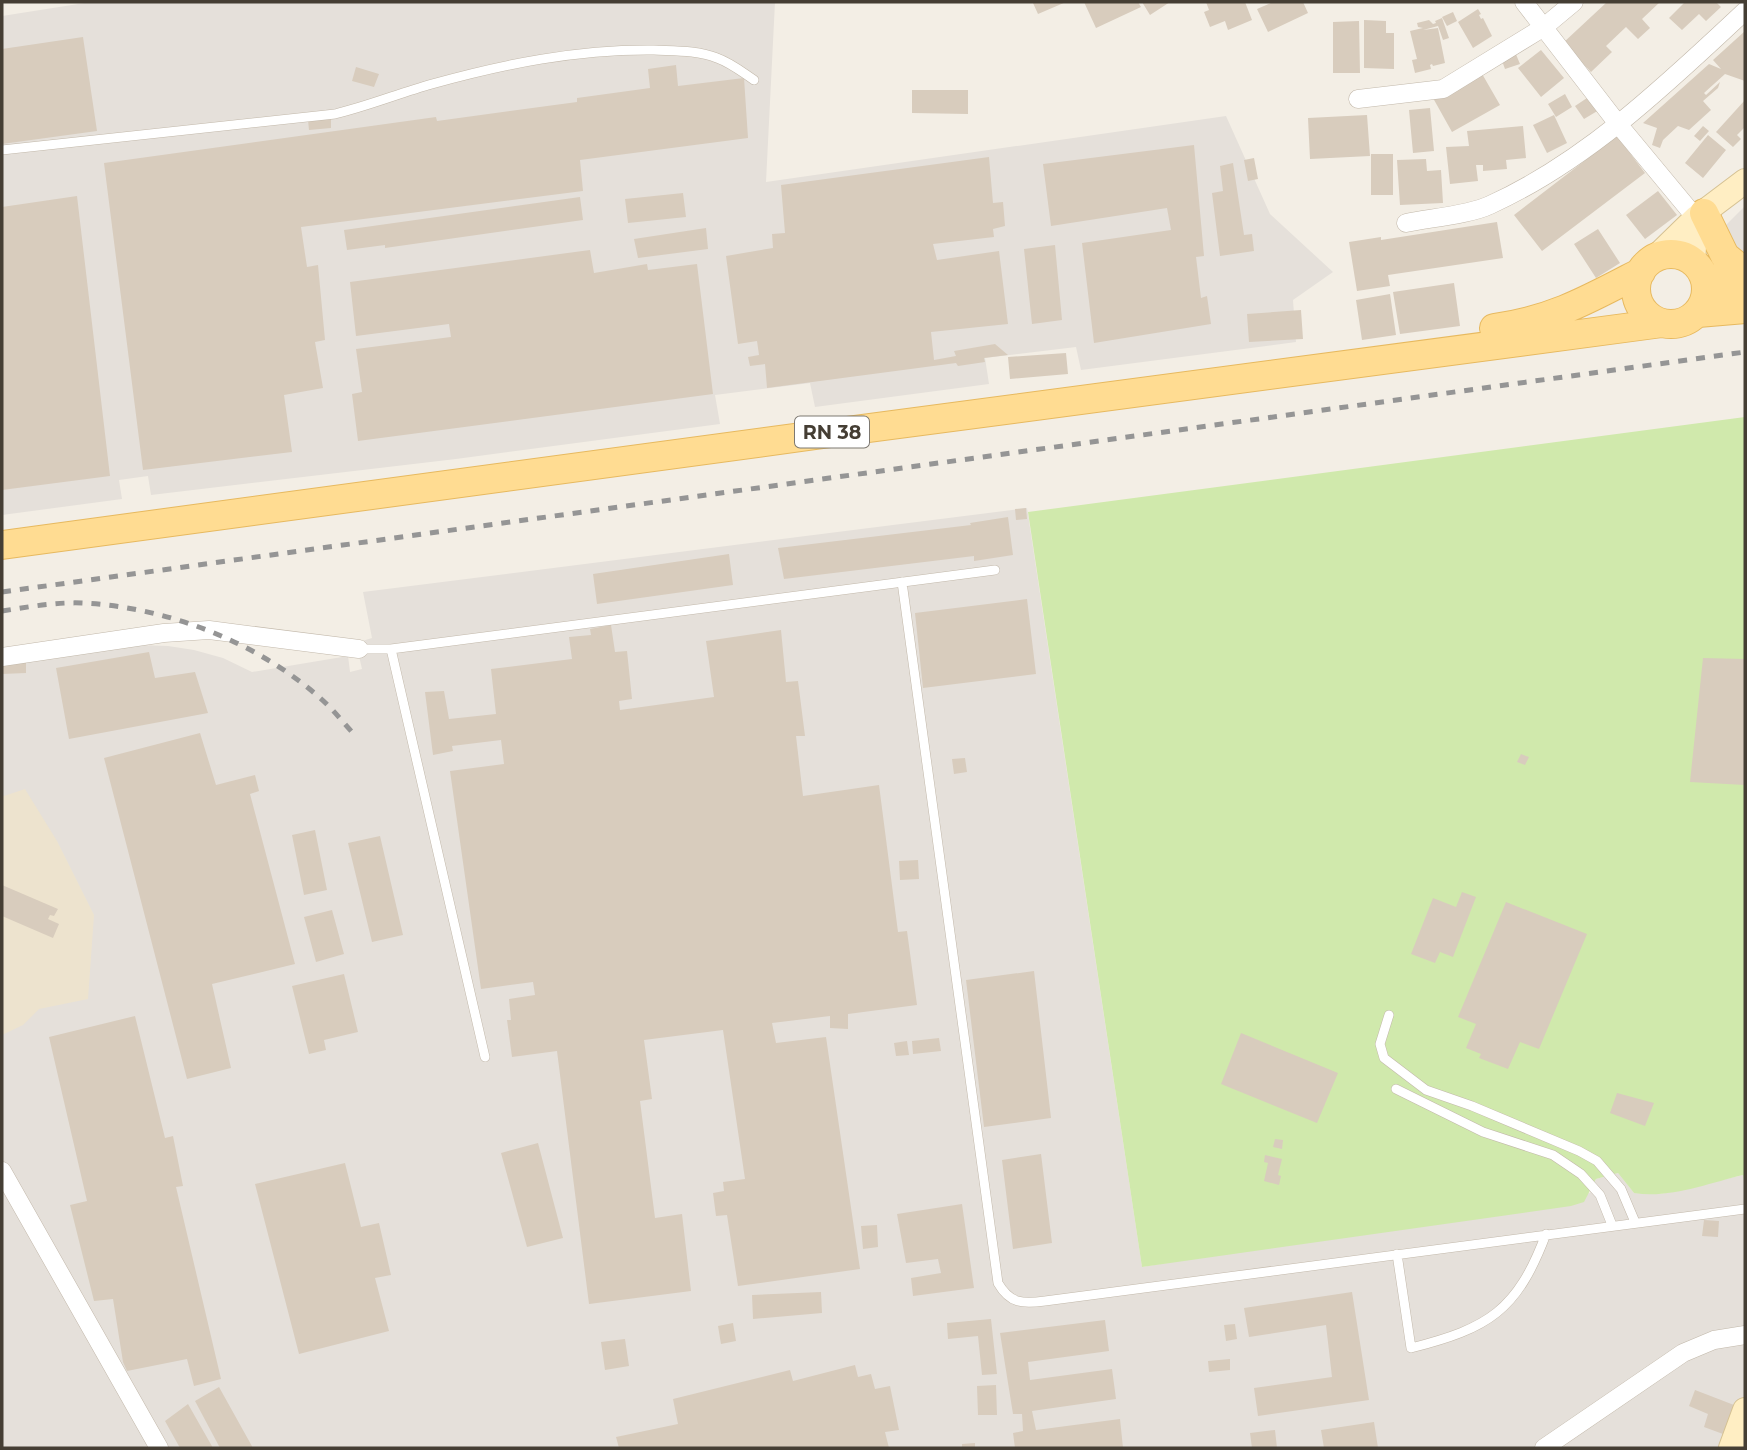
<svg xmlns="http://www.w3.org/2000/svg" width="1747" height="1450" font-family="Montserrat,sans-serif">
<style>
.industrial{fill:#e5e0da}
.education{fill:#ede3ce}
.green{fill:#d0e9ac}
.building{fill:#d8ccbd}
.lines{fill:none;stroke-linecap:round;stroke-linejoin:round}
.lane-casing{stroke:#c2b8aa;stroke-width:10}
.street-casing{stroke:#c2b8aa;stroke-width:19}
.secondary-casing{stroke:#d5c193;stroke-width:26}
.primary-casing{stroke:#e7b95f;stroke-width:30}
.lane{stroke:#fff;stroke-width:9}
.street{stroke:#fff;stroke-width:18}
.secondary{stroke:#ffeec3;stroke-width:24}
.primary{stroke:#ffdc92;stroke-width:28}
.rail{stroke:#959595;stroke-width:5;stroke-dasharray:9 9;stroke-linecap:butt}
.labels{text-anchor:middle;stroke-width:5;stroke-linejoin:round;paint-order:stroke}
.shield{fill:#fff;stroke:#7d7871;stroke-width:2}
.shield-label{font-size:19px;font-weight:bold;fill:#453e34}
</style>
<rect width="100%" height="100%" fill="#f3eee5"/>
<path class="industrial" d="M91,2H775L766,182L1226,116L1270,214L1333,272L1293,300L1296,342L1081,370L1076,347L985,358L989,384L815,407L810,383L715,395L720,424L456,459L151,495L148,476L119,480L122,499L2,515V16Z
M1745,206V260L1719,232Z
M1027,508L1142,1267L1590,1193L1596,1179L1618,1173L1634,1193L1661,1194L1743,1175L1745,1185V1448H2V664L140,645L168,646L194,650L223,658L252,672L348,656L350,672L362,669L356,643L372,638L363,592Z"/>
<path class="education" d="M25,789L57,841L94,915L88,999L39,1009L23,1025L2,1035V795L4,796Z"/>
<path class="green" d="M1745,417V1185L1743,1175C1709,1183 1669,1199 1634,1193L1618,1173L1596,1179L1584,1202L1571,1206L1142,1267L1028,512Z"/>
<path class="building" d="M1035,2H1066L1038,14L1033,3Z
M1084,2H1138L1141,7L1096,28Z
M1142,2H1170L1150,15Z
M1206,2H1245L1252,20L1228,30L1225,21L1210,27L1204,12L1209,10Z
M1273,2H1303L1308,13L1268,32L1257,9Z
M1607,2H1660L1642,19L1650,28L1638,39L1626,27L1606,46L1612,52L1591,72L1563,43Z
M1685,2H1716L1721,7L1706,21L1699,14L1682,30L1669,18Z
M1478,9L1481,14L1479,15L1481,19L1483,18L1492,36L1473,48L1458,22Z
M1453,12L1457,21L1447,26L1442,17Z
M1442,18L1449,38L1443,40L1437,23L1438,26L1423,30L1438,28L1445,63L1433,66L1432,64L1430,65L1431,69L1415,73L1412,60L1417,59L1410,31L1423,28L1418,27L1417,23L1429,20L1433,24L1436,23L1435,21Z
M1364,20L1386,21V33H1394V69L1364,68Z
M1359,21L1360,73H1333V22Z
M1745,31V81L1725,74L1704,93L1706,95L1720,82L1718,88L1703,101L1711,110L1689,130L1678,126L1663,140L1660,148L1652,145L1657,128L1643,123L1709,64L1721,69L1713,60Z
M83,37L97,131L2,144V49Z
M1541,50L1564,78L1541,97L1518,68Z
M1515,52L1520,64L1505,69L1501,58Z
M676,65L678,86L744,78L748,138L580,160L583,191L301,227L307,267L318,265L325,340L315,342L323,388L284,395L292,452L143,470L104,163L436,117L437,121L577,102V98L650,88L648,69Z
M356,67L379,74L374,87L352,81Z
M1481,72L1500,105L1452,132L1433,98Z
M912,90H968V114L912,113Z
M1565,94L1572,107L1556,117L1548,104Z
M1590,96L1599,110L1584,119L1575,106Z
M1745,100V127L1737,135L1741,139L1733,147L1716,132Z
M1430,108L1434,151L1413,153L1409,110Z
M1367,115L1370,156L1310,159L1308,118Z
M1554,115L1567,143L1547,153L1533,125Z
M331,119V128L309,130L308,120Z
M1523,126L1526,158L1506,160L1507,169L1483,171V165H1476L1478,181L1450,184L1446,147L1469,146L1467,131Z
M1703,126L1709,131L1700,141L1694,136Z
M1708,135L1726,150L1703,178L1685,163Z
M1617,136L1645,173L1542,251L1514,215Z
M1194,145L1204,256L1196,257L1201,298L1207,296L1211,324L1094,343L1082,243L1171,230L1167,208L1051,226L1043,164Z
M1371,154H1393V195H1371Z
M989,157L993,203L1003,202L1005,226L993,229L994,237L933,244L937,260L999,251L1008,324L931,332L934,360L956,356L954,351L995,344L1008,355L984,358L985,362L958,366L956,363L767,388L765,364L750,366L748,357L759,355L757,341L738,344L726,256L773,248L772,234L785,233L781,185Z
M1254,158L1258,179L1248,181L1244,160Z
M1426,159L1427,171L1441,170L1443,203L1400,205L1397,160Z
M1233,163L1244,235L1252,234L1254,251L1220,256L1212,193L1223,191L1220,166Z
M1658,191L1677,215L1645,239L1626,215Z
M683,193L686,217L628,223L625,199Z
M77,196L110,476L2,490V207Z
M580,197L583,220L385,248V245L347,250L344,230Z
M1497,222L1503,258L1388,275L1390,286L1357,291L1349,242L1381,237V240Z
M706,228L708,249L638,258L634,239Z
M1598,229L1620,263L1596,278L1574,244Z
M1055,245L1062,320L1032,324L1024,249Z
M590,250L594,273L647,264L648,270L697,264L713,394L358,441L352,394L362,392L356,349L451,337L449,324L356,336L350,282Z
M1454,283L1460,326L1400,334L1393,292Z
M1390,294L1396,335L1362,340L1356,300Z
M1301,310L1303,339L1249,342L1247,314Z
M1066,353L1068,374L1010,379L1008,357Z
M1026,508L1027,519L1016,520L1015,509Z
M1008,517L1013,555L974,561V556L784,579L778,548L971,525L970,523Z
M729,554L733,585L597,604L593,574Z
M1027,599L1036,674L923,688L915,613Z
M611,625L615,652L627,651L632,699L619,701L620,710L714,697L706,641L781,630L786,682L798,681L805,736H796L803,796L879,785L898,932L907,931L917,1005L848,1014V1029L830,1028V1016L772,1023L776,1043L826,1037L860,1269L738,1286L727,1215L716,1216L713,1193L724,1191L723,1182L745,1179L723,1030L644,1040L652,1099L640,1101L655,1218L682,1214L691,1291L589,1304L557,1051L512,1057L507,1020H511L509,999L535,995L533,982L481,989L450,771L504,764L501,740L452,746L453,751L433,755L425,692L444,691L449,719L496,714L491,669L572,659L569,637L591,635L590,629Z
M149,652L155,678L195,672L208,713L69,739L56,668Z
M1703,658L1745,659V785L1690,782Z
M26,659V673L2,674V661Z
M200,733L216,785L255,775L259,791L250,794L295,964L212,984L231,1068L187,1079L104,758Z
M1521,754L1529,757L1525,765L1517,762Z
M965,758L967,772L954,774L952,759Z
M315,830L327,890L304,895L292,835Z
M380,836L403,935L372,942L348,843Z
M918,860L919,879L900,880L899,861Z
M2,885L58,909L54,916L50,915L48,919L59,924L53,938L2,916Z
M1462,892L1476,897L1453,957L1440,952L1435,963L1411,954L1433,898L1456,907Z
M1506,902L1587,934L1539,1049L1520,1042L1508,1069L1479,1058L1481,1054L1466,1048L1476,1024L1458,1017Z
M332,910L344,954L316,962L304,917Z
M1034,971L1051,1118L984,1127L966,980Z
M344,974L358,1032L324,1040L326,1050L309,1054L292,986Z
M135,1016L165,1138L173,1136L183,1186L176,1187L221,1379L194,1386L187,1359L127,1371L123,1362L113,1299L94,1301L70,1205L87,1201L49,1037Z
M1241,1033L1338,1073L1317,1123L1221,1084Z
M939,1038L941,1051L913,1054L912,1041Z
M907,1041L909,1055L896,1056L894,1043Z
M1617,1093L1654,1103L1645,1126L1610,1113Z
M1275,1139L1283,1140L1282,1149L1273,1147Z
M538,1143L563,1238L527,1247L501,1153Z
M1041,1154L1052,1243L1013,1249L1002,1160Z
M1265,1155L1282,1159L1278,1175L1281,1176L1279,1185L1264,1181L1268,1163L1264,1162Z
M345,1163L361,1227L379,1223L391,1275L375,1278L389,1331L299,1354L255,1184Z
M962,1204L974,1288L913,1296L911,1278L941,1273L938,1259L906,1263L897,1214Z
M1704,1220L1719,1221L1718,1237L1702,1236Z
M877,1225L878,1247L863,1249L861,1226Z
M821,1292L822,1313L753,1319L752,1295Z
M1352,1292L1369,1400L1258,1416L1254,1388L1332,1377L1326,1325L1249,1337L1244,1308Z
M991,1319L997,1374L982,1375L978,1336L948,1339L947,1323Z
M1105,1320L1109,1351L1028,1362L1030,1380L1112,1369L1116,1399L1032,1411L1036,1430L1120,1419L1123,1448H1015L1013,1433L1023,1431L1022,1414H1013L1000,1333Z
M733,1323L736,1341L721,1344L718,1326Z
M1235,1324L1237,1339L1226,1341L1224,1325Z
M625,1339L629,1366L605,1370L601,1342Z
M1230,1359V1370L1209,1372L1208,1361Z
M855,1365L858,1377L871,1374L875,1389L890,1386L899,1430L885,1432L889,1448H619L616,1437L678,1424L673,1399L790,1370L793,1381Z
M996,1385L997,1415H978L977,1386Z
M219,1387L253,1448H220L195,1401Z
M1695,1390L1734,1405L1723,1434L1704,1427L1708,1414L1689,1406Z
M188,1404L213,1448H180L165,1421Z
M1374,1422L1378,1448H1324L1321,1430Z
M1275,1430L1277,1448H1252L1250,1433Z
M975,1443V1448H962V1444Z"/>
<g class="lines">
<defs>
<path id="lane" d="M2,150L335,114C368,106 400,93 432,84C504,64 578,49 654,50C675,51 697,50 717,58C731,63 742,72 754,80
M902,582L998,1283C1010,1304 1023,1304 1045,1301L1745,1209
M359,649H391L995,570
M391,649L485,1057
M1389,1015L1380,1044L1384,1058L1426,1090L1472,1106L1579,1151L1597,1161L1621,1189L1635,1222
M1396,1089L1483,1132L1553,1155L1581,1174L1600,1195L1612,1225
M1397,1254L1411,1348C1489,1328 1517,1311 1546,1234"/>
<path id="street" d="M1524,2L1618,124L1696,218
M1358,99L1443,89L1544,27L1574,2
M1406,223C1430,218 1469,215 1490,205C1587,161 1668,83 1745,11
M2,657L164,633L209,630L359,649
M2,1171L159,1448
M1544,1448L1683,1353L1714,1340L1745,1335"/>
<path id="secondary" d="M1656,257L1696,218L1745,181
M1693,262L1696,218
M1731,1448L1745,1410"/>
<path id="primary" d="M1704,213L1725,256L1745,272
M1636 289a35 35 0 1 1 70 0a35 35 0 1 1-70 0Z
M1703,275L1729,287L1745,292
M1698,313L1745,309
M1494,328C1553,320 1589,299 1641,272
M2,545L816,435L1662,323"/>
</defs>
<use href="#lane" class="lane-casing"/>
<use href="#street" class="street-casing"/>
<use href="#secondary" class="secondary-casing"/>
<use href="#primary" class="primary-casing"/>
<use href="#lane" class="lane"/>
<use href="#street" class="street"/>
<use href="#secondary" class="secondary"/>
<use href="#primary" class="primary"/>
<path class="rail" d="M2,592L1745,352
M2,611C28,607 55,602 82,603C166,607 255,641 319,697C331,707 341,720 352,732"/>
</g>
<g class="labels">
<rect class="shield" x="795" y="416.5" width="74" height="31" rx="5"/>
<g class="shield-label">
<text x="832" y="439">RN 38</text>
</g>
</g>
<rect width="1747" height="1450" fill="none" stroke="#453e34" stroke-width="7"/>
</svg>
